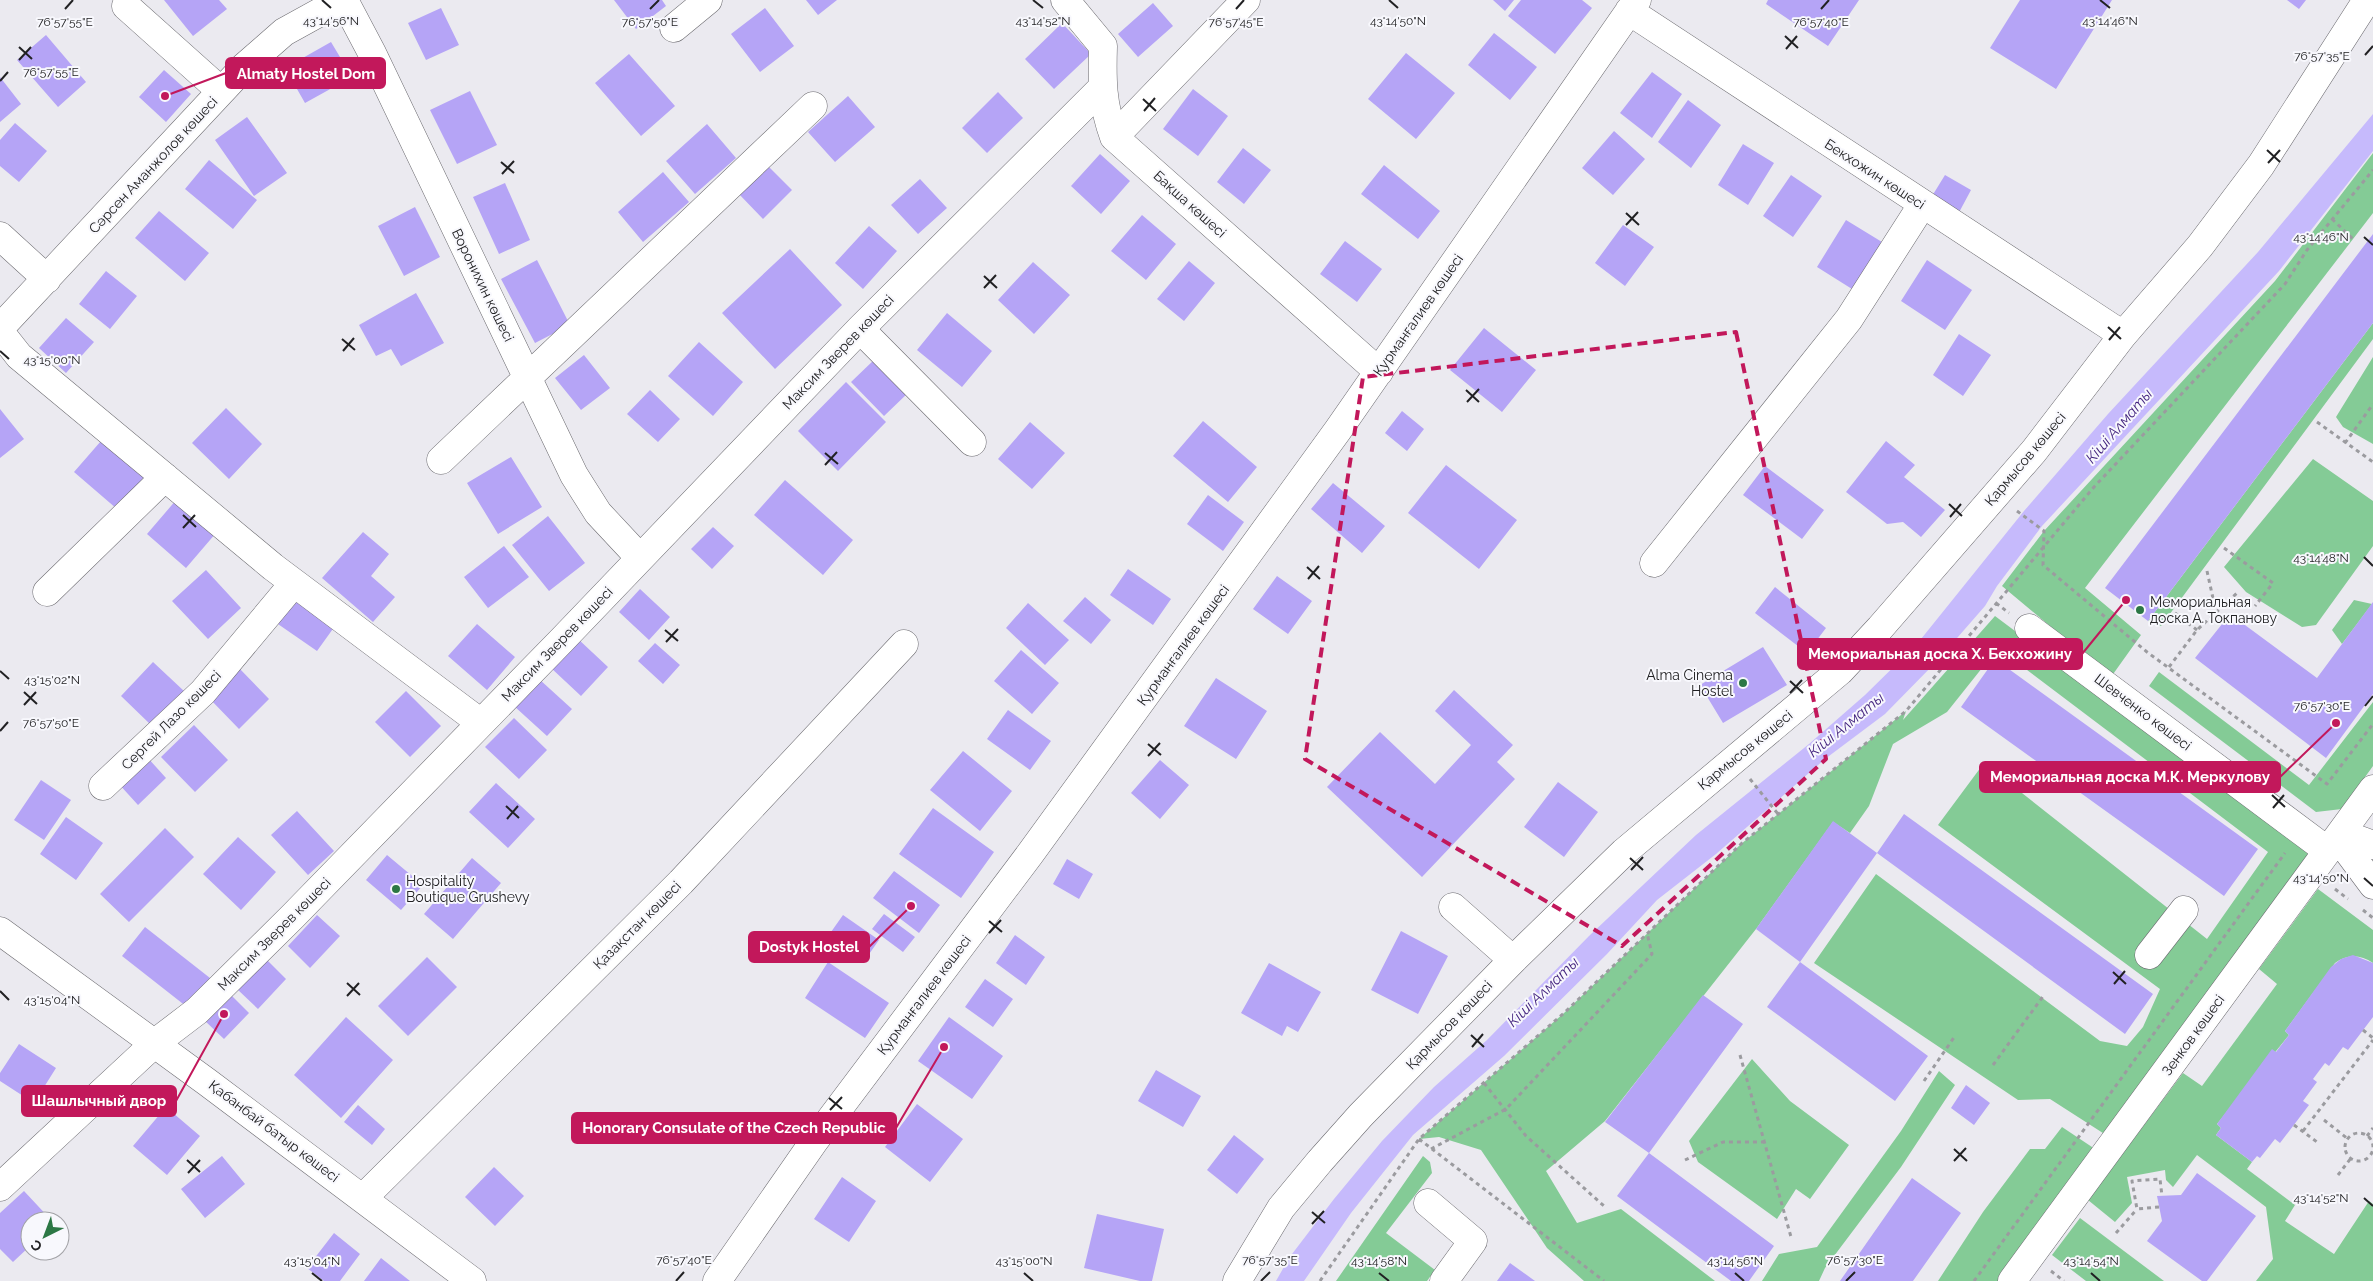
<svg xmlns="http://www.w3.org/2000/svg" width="2373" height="1281" font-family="Raleway,sans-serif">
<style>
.green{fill:#84cb96}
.water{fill:#c6bafc}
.building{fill:#b5a4f6}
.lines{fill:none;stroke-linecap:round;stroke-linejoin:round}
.minor-casing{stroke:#6b6a6f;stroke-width:29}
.path{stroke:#9b9b9f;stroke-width:3;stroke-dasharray:4 4;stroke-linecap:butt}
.minor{stroke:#fff;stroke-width:28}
.marked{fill:none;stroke:#c2185b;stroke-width:4;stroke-dasharray:10 6;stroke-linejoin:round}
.ticks{fill:none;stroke:#212123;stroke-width:2}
.poi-dot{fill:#2c7745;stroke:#f8f8fd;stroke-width:2}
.labels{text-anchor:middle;stroke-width:4;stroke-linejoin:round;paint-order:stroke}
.street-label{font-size:14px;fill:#212123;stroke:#f8f8fd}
.poi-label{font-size:14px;fill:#212123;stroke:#f8f8fd;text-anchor:start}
.water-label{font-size:15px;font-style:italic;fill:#3f1f7c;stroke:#f8f8fd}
.ticks-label{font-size:12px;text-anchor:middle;fill:#212123;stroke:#f8f8fd;stroke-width:4;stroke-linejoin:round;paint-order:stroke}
.leader{fill:none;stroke:#c2185b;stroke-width:2}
.callout-dot{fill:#c2185b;stroke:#f8f8fd;stroke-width:2}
.callout{fill:#c2185b;stroke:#c2185b;stroke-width:2}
.callout-label{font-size:15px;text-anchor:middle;font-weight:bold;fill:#fff}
</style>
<rect width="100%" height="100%" fill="#ebeaf0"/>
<path class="green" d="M2373,153V213L2085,588L2141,635L2111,677L2002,586L2044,531L2275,281Z
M2373,323V339L2161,626L2148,621Z
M2373,357V444L2343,427L2336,417Z
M2313,459L2373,501V546L2316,625L2302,627L2246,592L2224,567Z
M2354,600L2372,604L2342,644L2332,630Z
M1995,616L2312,854L2106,1135L2050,1099L2018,1100L1814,963L1876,874L2100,1041L2127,1046L2143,1027L2160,989L1938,825L1984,763L2207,939L2268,852L1998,648L1947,712L1893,744L1869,806L1850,833L1833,822L1756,929L1605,1121L1546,1171L1577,1223L1621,1209L1715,1281H1584L1547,1248L1481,1150L1439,1137L1419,1139L1564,1013L1741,844L1906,711L1903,720Z
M2159,672L2309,785L2373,702V766L2342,809L2316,812L2149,686Z
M2318,889L2373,930V963C2360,954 2347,954 2335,963L2285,1031L2289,1035L2217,1124L2221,1128L2216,1135L2252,1162L2247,1169L2295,1205L2285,1221L2334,1254L2369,1201L2373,1204V1281H2256L2273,1259L2266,1207L2197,1155L2173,1187L2166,1180L2165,1170L2127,1177L2132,1203L2115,1222L2088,1200L2183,1073L2202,1086L2277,984L2259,969Z
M1752,1059L1790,1101L1849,1145L1810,1199L1796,1189L1777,1219L1698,1162L1689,1141Z
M1939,1071L1955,1085L1901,1167L1825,1268L1819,1281H1762L1779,1254L1817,1247L1901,1131Z
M2062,1127L2095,1149L1999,1281H1938L1983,1212L2030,1149H2045Z
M1423,1156L1430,1162L1432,1173L1386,1233L1435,1270L1427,1281H1336Z
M2080,1218L2164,1281H2086L2052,1255Z"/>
<path class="water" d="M2373,114V151L2279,271L2042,526L1997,586L1985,606L1937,661L1885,714L1825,759L1716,854L1657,900L1607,954L1504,1056L1413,1135L1351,1213L1304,1281H1276L1289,1258L1334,1199L1382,1141L1434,1087L1487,1040L1589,936L1696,835L1809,744L1865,695L1917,644L2024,511L2108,414L2258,252Z"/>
<path class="building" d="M164,0H219L227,9L193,36Z
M614,0H662L666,6L636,29Z
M806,0H837L818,15Z
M1493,0H1514L1505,11Z
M1521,0H1582L1592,8L1555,54L1508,16Z
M1768,0H1859L1828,46L1766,4Z
M2020,0H2112L2056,89L1990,48Z
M2287,0H2306L2299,9Z
M1153,3L1173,26L1138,57L1118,34Z
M441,8L459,45L426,60L408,23Z
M765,8L794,46L760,72L731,34Z
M1062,23L1091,54L1054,89L1025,59Z
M1494,33L1537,67L1510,100L1468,65Z
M46,35L86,82L58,107L17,60Z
M331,42L352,77L305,103L285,68Z
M1406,53L1455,93L1416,139L1368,99Z
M629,54L675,106L641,136L595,83Z
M164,70L191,94L166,122L139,97Z
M1652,72L1682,94L1652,138L1620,113Z
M0,77L21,104L0,122Z
M1193,89L1228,116L1198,156L1163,129Z
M470,91L497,145L457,164L430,110Z
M998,92L1023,118L987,153L962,128Z
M848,96L875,127L835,162L808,132Z
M1688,100L1721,125L1691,168L1658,142Z
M247,117L287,173L254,196L215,140Z
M15,123L47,151L19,182L0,166V140Z
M707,124L736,158L695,194L666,161Z
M1614,131L1645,159L1613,195L1582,168Z
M1743,144L1774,163L1748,205L1718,185Z
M1243,148L1271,170L1244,204L1217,182Z
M1100,154L1130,181L1101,214L1071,186Z
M209,160L257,200L233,229L185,189Z
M766,164L792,190L763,219L737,192Z
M1384,165L1440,211L1418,239L1361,194Z
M663,172L689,202L643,242L618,212Z
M1791,175L1822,196L1793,237L1763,216Z
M1945,175L1971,190L1956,218L1929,201Z
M920,179L947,208L918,234L891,205Z
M505,183L530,240L499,254L473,197Z
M415,207L440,257L404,276L378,226Z
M159,211L209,253L185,281L135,238Z
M1142,215L1176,244L1146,280L1111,251Z
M1846,220L1882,242L1852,289L1817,267Z
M1623,225L1654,247L1625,286L1595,263Z
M869,226L897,251L863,289L835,263Z
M2373,234V323L2148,621L2105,588Z
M1345,241L1382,269L1357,302L1320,274Z
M790,249L842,305L775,369L722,313Z
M537,260L570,325L535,343L501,279Z
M1927,260L1972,290L1945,330L1901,301Z
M1189,261L1215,283L1184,321L1157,299Z
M1033,262L1070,295L1034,334L998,300Z
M106,271L137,296L110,329L79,304Z
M416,293L444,343L401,366L391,349L376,356L359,325Z
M947,313L992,351L962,387L917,350Z
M66,318L94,342L66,373L39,348Z
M1484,328L1536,370L1502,412L1450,370Z
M1959,334L1991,355L1963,396L1933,375Z
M699,342L743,382L713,416L668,376Z
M584,355L610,388L581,410L555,378Z
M876,358L909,392L884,416L851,382Z
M846,382L886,422L838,471L798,431Z
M650,390L680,419L658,442L627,414Z
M226,408L262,444L229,479L192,443Z
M0,409L24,439L0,458Z
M1402,411L1424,429L1407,451L1385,433Z
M1203,421L1257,467L1228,502L1173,456Z
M1030,422L1065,453L1032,489L998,459Z
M101,441L144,477L117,509L74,472Z
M1886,441L1915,465L1904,477L1945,510L1921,537L1903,522L1887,524L1846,492Z
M511,457L542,507L498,534L467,483Z
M1446,465L1517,520L1479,569L1408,513Z
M1765,466L1824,510L1802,539L1743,495Z
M785,480L853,540L823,575L754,515Z
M1333,483L1385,526L1362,553L1311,509Z
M1208,495L1244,522L1223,551L1187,524Z
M177,499L216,533L186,568L147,534Z
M548,516L585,563L549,591L512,545Z
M713,527L734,546L712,569L691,549Z
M363,532L389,554L371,576L395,597L373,622L322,578Z
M504,546L529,577L488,608L464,577Z
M1128,569L1171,599L1153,625L1110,595Z
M206,570L241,608L208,639L172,601Z
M1277,576L1312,601L1288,634L1253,609Z
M1775,587L1826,628L1807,653L1755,613Z
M640,589L670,617L649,640L619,612Z
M293,596L335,626L317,651L275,622Z
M1085,597L1111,620L1091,644L1063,621Z
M2373,602V694L2326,758L2195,658L2230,614L2317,678Z
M1028,603L1069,640L1045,665L1006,628Z
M477,624L515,657L487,690L448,656Z
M577,638L608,667L581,696L550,667Z
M655,643L680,665L663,684L638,661Z
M1763,647L1787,685L1723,723L1700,685Z
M1021,650L1059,683L1032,714L994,681Z
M1995,659L2258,849L2224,896L1961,707Z
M153,662L184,691L151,725L121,696Z
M239,668L269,699L239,729L209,698Z
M1216,678L1267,711L1236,759L1184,726Z
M539,679L572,709L547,736L514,706Z
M1454,690L1513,745L1497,762L1515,779L1422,877L1327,787L1380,732L1435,784L1471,745L1435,711Z
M406,691L441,726L410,757L375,722Z
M1008,710L1051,741L1030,770L987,739Z
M514,718L547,750L519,779L485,747Z
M194,725L228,760L195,792L161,757Z
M963,751L1012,791L980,831L930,790Z
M147,757L166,778L138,805L118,783Z
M1160,760L1189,785L1160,819L1131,793Z
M41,780L71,800L44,840L14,820Z
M1558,782L1598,812L1564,857L1524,827Z
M496,783L535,819L508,848L469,812Z
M933,808L994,852L961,898L899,854Z
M297,811L334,851L308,875L271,835Z
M1904,814L2153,994L2125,1034L1877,853L1800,962L1928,1056L1895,1101L1767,1007L1800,962L1756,929L1833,821L1877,853Z
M66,817L103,843L76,880L40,854Z
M165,828L194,857L129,922L100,894Z
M238,837L276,872L241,910L203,874Z
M387,855L423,885L401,910L366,880Z
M472,858L501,883L453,939L424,914Z
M1067,859L1093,874L1079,899L1053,884Z
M894,871L940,905L919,933L873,898Z
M884,914L915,937L903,952L872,929Z
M317,915L340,936L310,968L288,946Z
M843,915L879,940L867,957L831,932Z
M145,927L210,978L187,1007L122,956Z
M1401,931L1448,956L1418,1014L1371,990Z
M1015,935L1045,957L1026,985L996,963Z
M2353,955L2373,963V1017L2348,1050L2343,1047L2329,1066L2325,1063L2313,1079L2317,1082L2303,1101L2309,1105L2280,1143L2275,1139L2260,1158L2257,1156L2252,1162L2216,1135L2221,1128L2217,1124L2272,1049L2276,1052L2289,1035L2285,1031L2331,967L2341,959Z
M427,957L457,987L408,1036L378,1006Z
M266,959L286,979L258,1009L237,989Z
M828,962L889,1003L865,1038L805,998Z
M1269,963L1321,992L1298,1032L1287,1026L1282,1036L1241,1013Z
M985,979L1013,999L993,1027L965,1007Z
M229,993L249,1013L224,1039L203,1019Z
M1703,995L1743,1024L1649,1153L1605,1122Z
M346,1017L393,1060L341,1118L294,1075Z
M949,1017L1003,1056L972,1099L918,1061Z
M19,1044L56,1068L34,1103L0,1081V1073Z
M1156,1070L1201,1096L1183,1127L1138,1101Z
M1966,1085L1990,1103L1974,1125L1951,1108Z
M917,1104L963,1139L930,1182L885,1147Z
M358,1105L385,1129L372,1145L344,1122Z
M166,1107L200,1136L167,1175L133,1146Z
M1234,1135L1264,1159L1237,1194L1207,1170Z
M1649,1153L1774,1246L1749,1281H1731L1617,1196Z
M222,1156L245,1184L205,1218L181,1189Z
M494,1167L524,1196L495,1226L465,1197Z
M2197,1173L2256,1216L2207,1281H2202L2147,1241L2162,1221L2157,1196L2181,1195Z
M842,1177L876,1201L849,1242L814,1219Z
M1912,1178L1961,1213L1913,1281H1840Z
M24,1191L52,1221H30V1246L13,1262L0,1249V1213Z
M1097,1214L1164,1229L1152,1281H1140L1084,1268Z
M334,1233L360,1254L340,1281H324L307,1268Z
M381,1258L410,1281H364Z
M1510,1263L1535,1281H1497Z"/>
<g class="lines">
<defs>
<path id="minor" d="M344,0L372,53L574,475L598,513L640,558
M1065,0L1103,46C1102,80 1102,104 1114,137L1379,372
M126,6L221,91
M1629,11L2123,335
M674,28L708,0
M1114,137L1246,0
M0,236L47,279
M0,328L244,67L284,32L342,0
M860,329L972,442
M0,332L19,356L273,567L481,723
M441,460L813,106
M1654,563L1849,319L1922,205
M47,592L165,477
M2029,628L2328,851
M103,786L203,692L294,583
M2341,833L2373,845
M2338,838L2373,885
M1453,907L1513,960
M0,931L207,1082L472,1281
M2149,955L2184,910
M0,1187L155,1043L197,1011L293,916L561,641L860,329L1102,88
M363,1198L681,882L904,644
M1428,1203L1473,1241L1444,1281
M717,1281L815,1140L1030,854L1338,430L1637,0
M1237,1281L1281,1208L1320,1161L1361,1115L1513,960L1624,852L1840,671L1880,628L2034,451L2123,335L2200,246L2261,165L2367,0
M2012,1281L2373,789"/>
</defs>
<use href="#minor" class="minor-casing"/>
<path class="path" d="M2332,219L2353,239
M2317,422L2373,462
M2345,443L2373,404
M2017,511L2044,531L2043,565L2147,652L2327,784L2373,724
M2224,548L2273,583L2255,606
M2207,571L2216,612
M1996,603L2009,613
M2175,613L2197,630
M2169,667L2197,630L2237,593
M1750,779L1778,814
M2335,889L2348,899
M2363,910L2373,918
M2363,1030L2373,1038
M1740,1055L1791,1237
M1993,1065L2044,995
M1924,1081L1955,1036
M1484,1083L1526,1136L1604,1206
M2324,1120L2348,1139
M2294,1125L2317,1142
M2303,1131L2373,1040
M2345 1147a14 14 0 1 1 28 0a14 14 0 1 1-28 0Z
M2367,1136L2373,1128
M1419,1139L1604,1281
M1431,1149L1506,1109L1652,954L1647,933
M1685,1160L1723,1142H1764
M2338,1175L2351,1158
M2159,1207L2137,1209L2132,1181L2160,1179L2162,1196
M2116,1233L2137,1209
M2051,1271L2064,1281
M1320,1281L1419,1139L1564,1013L1741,844L1906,711L2094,487L2285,284L2307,250L2373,170
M1974,1281L2285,853"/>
<use href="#minor" class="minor"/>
</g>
<path class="marked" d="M1736,332L1826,759L1622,946L1305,759L1363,377Z"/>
<path class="ticks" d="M322,0L331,8M1033,0L1043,8M1389,0L1398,8M2100,0L2110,8M65,9L73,0M650,9L659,0M1236,9L1244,0M1821,9L1829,0M1785,36L1798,48M19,47L32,59M1786,49L1797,36M2365,55L2373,46M19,60L31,47M0,81L8,72M1143,99L1156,111M1144,111L1155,98M2267,150L2280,162M501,162L514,173M2268,163L2280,150M502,174L514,161M1626,213L1639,225M1626,225L1638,212M2364,237L2373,245M984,276L997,288M984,288L996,275M2108,327L2121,339M342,339L355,350M2109,340L2120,327M0,351L9,359M343,351L354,338M1466,390L1479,402M1467,402L1479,389M825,453L838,464M825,465L837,452M1949,504L1962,516M183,515L196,527M1950,517L1961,504M183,528L195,515M2364,557L2373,566M1307,567L1320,579M1308,579L1319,566M665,630L678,641M666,642L678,629M0,671L9,679M1790,681L1803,693M24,692L37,704M1790,693L1802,680M24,705L36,692M2365,706L2373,696M0,731L8,722M1148,744L1161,755M1148,756L1160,743M2272,795L2285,807M506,806L519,818M2273,808L2284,795M507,819L518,806M1630,858L1643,870M1631,870L1643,857M2364,878L2373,886M989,921L1002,932M989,933L1001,920M2113,972L2126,984M347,983L360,995M2114,984L2125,971M0,991L9,1000M347,996L359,983M1471,1035L1484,1047M1472,1047L1483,1034M829,1098L842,1109M830,1110L842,1097M1954,1149L1967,1161M187,1160L200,1172M1954,1161L1966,1148M188,1173L200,1160M2364,1198L2373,1206M1312,1212L1325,1223M1312,1224L1324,1211M312,1273L322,1281M1024,1273L1033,1281M1379,1273L1389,1281M1735,1273L1744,1281M2091,1273L2100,1281M676,1281L684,1272M1261,1281L1270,1272M1846,1281L1855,1272"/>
<g class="poi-dot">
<circle cx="2140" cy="610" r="5"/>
<circle cx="1743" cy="683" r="5"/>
<circle cx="396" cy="889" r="5"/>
</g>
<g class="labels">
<g class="street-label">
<text transform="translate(153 165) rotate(-47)" y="5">Сәрсен Аманжолов көшесі</text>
<text transform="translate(1875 174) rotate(33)" y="5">Бекхожин көшесі</text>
<text transform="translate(1190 204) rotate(42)" y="5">Бақша көшесі</text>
<text transform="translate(483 285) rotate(64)" y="5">Воронихин көшесі</text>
<text transform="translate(1418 315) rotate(-55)" y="5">Қурманғалиев көшесі</text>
<text transform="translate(838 352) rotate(-46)" y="5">Максим Зверев көшесі</text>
<text transform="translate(2025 459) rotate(-50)" y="5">Қармысов көшесі</text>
<text transform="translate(557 644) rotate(-46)" y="5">Максим Зверев көшесі</text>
<text transform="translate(1183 645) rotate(-54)" y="5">Қурманғалиев көшесі</text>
<text transform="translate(2143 712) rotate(37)" y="5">Шевченко көшесі</text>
<text transform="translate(171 720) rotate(-45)" y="5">Сергей Лазо көшесі</text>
<text transform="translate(1745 750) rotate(-39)" y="5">Қармысов көшесі</text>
<text transform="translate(637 925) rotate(-45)" y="5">Қазақстан көшесі</text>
<text transform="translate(274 934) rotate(-45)" y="5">Максим Зверев көшесі</text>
<text transform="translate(924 995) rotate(-53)" y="5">Қурманғалиев көшесі</text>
<text transform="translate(1449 1025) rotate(-46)" y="5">Қармысов көшесі</text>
<text transform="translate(2193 1035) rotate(-54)" y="5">Зенков көшесі</text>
<text transform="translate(274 1131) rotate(37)" y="5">Қабанбай батыр көшесі</text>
</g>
<g class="poi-label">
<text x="2150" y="607">Мемориальная<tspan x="2150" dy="16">доска А. Токпанову</tspan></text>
<text x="1733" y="680" text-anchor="end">Alma Cinema<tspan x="1733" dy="16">Hostel</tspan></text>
<text x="406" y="886">Hospitality<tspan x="406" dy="16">Boutique Grushevy</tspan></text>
</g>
<g class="water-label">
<text transform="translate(2119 426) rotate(-49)" y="5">Кіші Алматы</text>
<text transform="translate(1846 725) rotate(-39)" y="5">Кіші Алматы</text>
<text transform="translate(1543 992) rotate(-44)" y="5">Кіші Алматы</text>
</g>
</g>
<g class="ticks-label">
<text x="2110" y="25">43°14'46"N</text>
<text x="331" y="25">43°14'56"N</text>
<text x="1043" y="25">43°14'52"N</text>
<text x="1398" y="25">43°14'50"N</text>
<text x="650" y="26">76°57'50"E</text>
<text x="1236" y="26">76°57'45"E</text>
<text x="65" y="26">76°57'55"E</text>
<text x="1821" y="26">76°57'40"E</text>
<text x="2322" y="60">76°57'35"E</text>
<text x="51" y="76">76°57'55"E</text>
<text x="2321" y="241">43°14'46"N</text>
<text x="52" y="364">43°15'00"N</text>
<text x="2321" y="562">43°14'48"N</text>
<text x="52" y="684">43°15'02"N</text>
<text x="2322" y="710">76°57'30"E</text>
<text x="51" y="727">76°57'50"E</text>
<text x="2321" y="882">43°14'50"N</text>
<text x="52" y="1004">43°15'04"N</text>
<text x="2321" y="1202">43°14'52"N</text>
<text x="684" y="1264">76°57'40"E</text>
<text x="1270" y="1264">76°57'35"E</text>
<text x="1855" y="1264">76°57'30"E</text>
<text x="312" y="1265">43°15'04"N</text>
<text x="1024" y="1265">43°15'00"N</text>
<text x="1379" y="1265">43°14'58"N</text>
<text x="1735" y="1265">43°14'56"N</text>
<text x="2091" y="1265">43°14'54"N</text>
</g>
<path class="leader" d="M165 96L226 73M2126 600L2082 654M2336 723L2280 777M911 906L869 947M224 1014L176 1101M944 1047L896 1128"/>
<g class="callout-dot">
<circle cx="165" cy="96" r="5"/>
<circle cx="2126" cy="600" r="5"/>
<circle cx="2336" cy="723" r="5"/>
<circle cx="911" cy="906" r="5"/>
<circle cx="224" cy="1014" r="5"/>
<circle cx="944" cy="1047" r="5"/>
</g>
<g class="callout">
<rect x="226" y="58" width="159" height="30" rx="5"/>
<rect x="1798" y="639" width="284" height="30" rx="5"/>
<rect x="1980" y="762" width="300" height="30" rx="5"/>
<rect x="749" y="932" width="120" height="30" rx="5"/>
<rect x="22" y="1086" width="154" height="30" rx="5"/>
<rect x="572" y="1113" width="324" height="30" rx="5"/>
</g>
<g class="callout-label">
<text x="306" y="79">Almaty Hostel Dom</text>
<text x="1940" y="659">Мемориальная доска Х. Бекхожину</text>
<text x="2130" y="782">Мемориальная доска М.К. Меркулову</text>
<text x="809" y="952">Dostyk Hostel</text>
<text x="99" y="1106">Шашлычный двор</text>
<text x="734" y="1133">Honorary Consulate of the Czech Republic</text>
</g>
<g transform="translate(45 1236) rotate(222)"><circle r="24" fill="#f8f8fd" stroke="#a2a2a6"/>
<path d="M0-4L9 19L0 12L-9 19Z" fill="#2c7745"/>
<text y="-8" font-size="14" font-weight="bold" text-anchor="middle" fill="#212123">С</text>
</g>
</svg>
